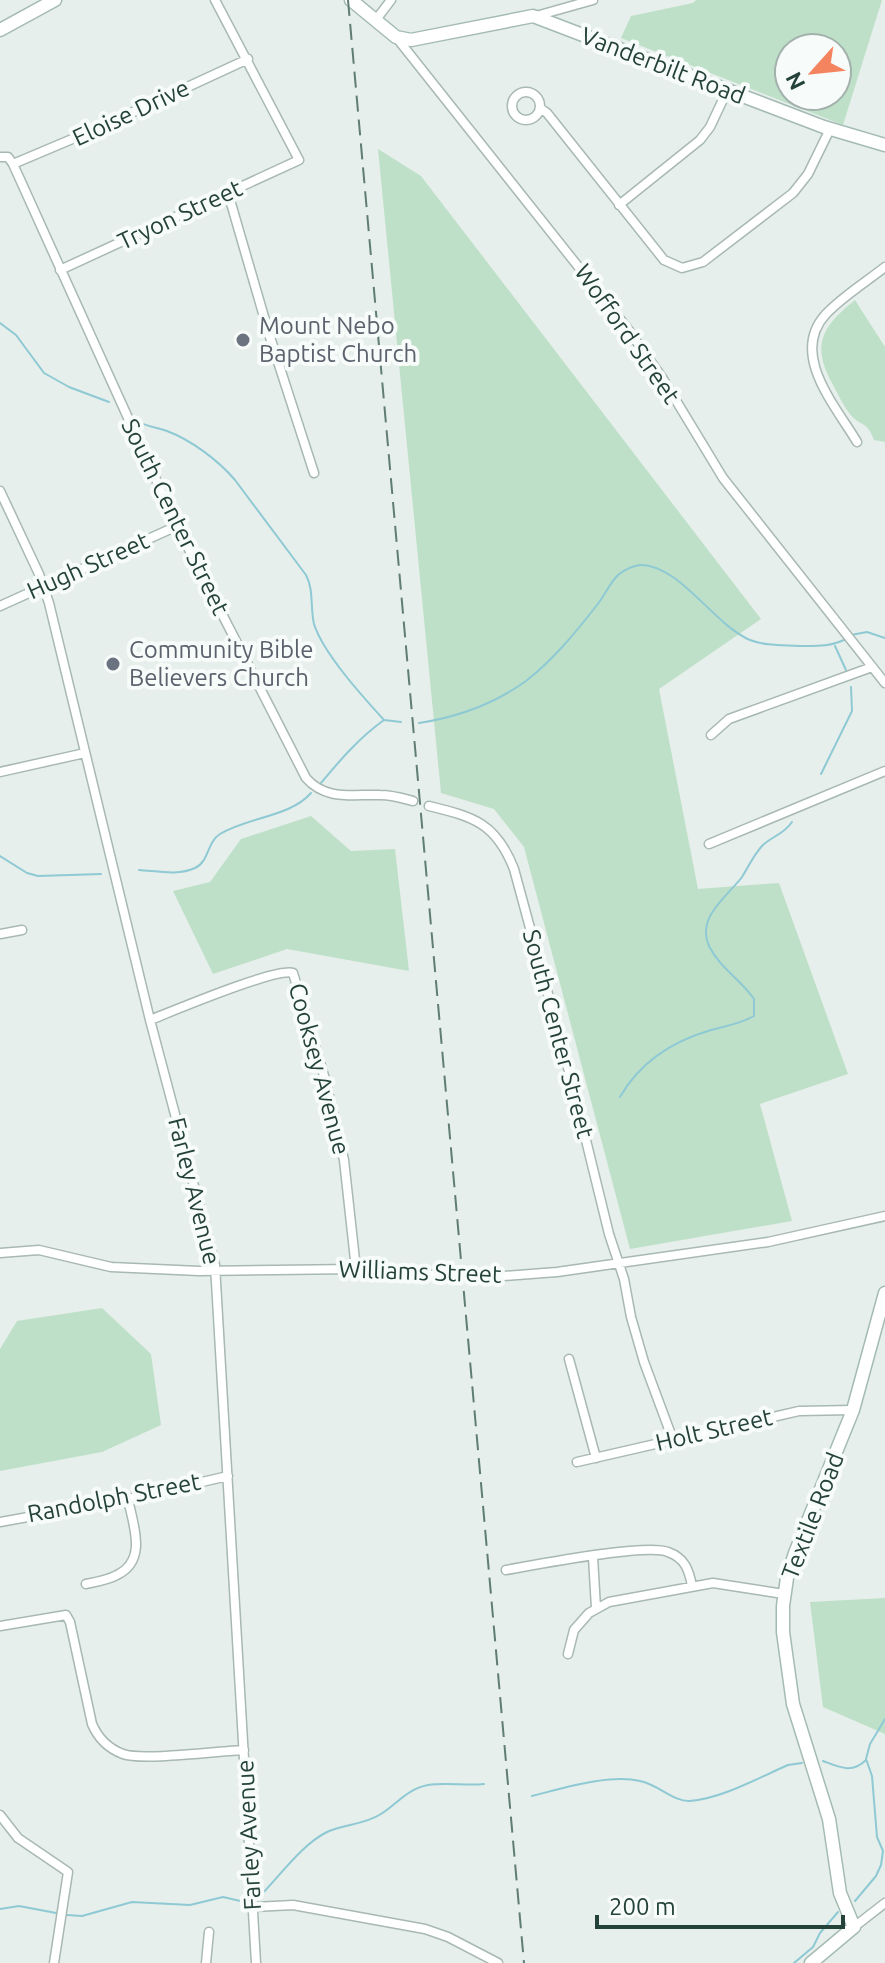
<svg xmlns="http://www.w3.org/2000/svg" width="885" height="1963" font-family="Ubuntu,sans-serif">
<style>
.green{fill:#bfe0c8;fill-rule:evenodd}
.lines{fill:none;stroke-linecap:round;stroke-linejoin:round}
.stream{stroke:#8ec9d4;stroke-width:2}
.street-casing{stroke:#a8b8b2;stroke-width:11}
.secondary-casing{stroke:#a4bbb3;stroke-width:15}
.street{stroke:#fff;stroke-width:8}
.secondary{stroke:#fff;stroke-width:12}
.rail{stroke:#5f7d75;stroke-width:2;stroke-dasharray:16 8;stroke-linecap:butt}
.street-bridge-casing{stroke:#a8b8b2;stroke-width:11;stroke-linecap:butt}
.street-bridge{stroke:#fff;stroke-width:8}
.worship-dot{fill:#6b7280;stroke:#f7fbf9;stroke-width:3}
.labels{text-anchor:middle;stroke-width:8;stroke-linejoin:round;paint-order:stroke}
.street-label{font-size:24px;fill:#24423a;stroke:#f7fbf9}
.worship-label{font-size:24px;fill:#5b616d;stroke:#f7fbf9;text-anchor:start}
</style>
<rect width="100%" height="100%" fill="#e6efeb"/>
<path class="green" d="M696,0H882L843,125L621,38L631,16L693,3ZM789,48H837V96H789Z
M378,149L421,176L761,619L659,689L698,889L779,883L848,1074L760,1104L792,1221L630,1249L524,847L494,809L441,793Z
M855,300L885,347V442L874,440C867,420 860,427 849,413C843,405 838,394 833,385C811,346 821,327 855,300Z
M311,816L351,851L395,849L409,971L287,949L213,974L173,891L210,882L241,839Z
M102,1308L151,1354L161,1425L102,1452L0,1471V1349L17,1321Z
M885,1598V1734L823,1707L810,1602Z"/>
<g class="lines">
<path class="stream" d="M0,323L16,335L44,373L69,387L109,402
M136,420C146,427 156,427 167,431C191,440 218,460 235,480L306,575C314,590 310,607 314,624C323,653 363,697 384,720
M851,635L867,632L885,638
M835,646L846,670
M419,723C458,717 494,704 526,681C553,660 576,632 597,605C604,596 610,583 618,575C624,570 633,566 640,565C679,564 714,625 750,640C765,646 783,645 799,646C816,646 830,647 846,639
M821,774L852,711L851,687
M321,783C341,759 359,738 384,720L401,722
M0,856L27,873L38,876L101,874
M139,870C157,871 178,876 195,868C209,862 207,842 220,834C248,817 290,817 311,793
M620,1097C640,1062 673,1041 711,1030C726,1026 740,1024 754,1016V999C741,980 719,967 709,946C696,917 727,897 742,877C749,866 754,854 763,845C774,835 783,835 792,822
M823,1761C839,1767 852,1774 866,1760
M532,1796C564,1788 609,1774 640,1781C659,1785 674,1802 690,1801C723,1798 758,1778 788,1765L802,1763
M259,1897C280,1876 301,1845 327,1832C344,1824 364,1825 381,1814C397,1804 407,1789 428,1785C446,1782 465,1786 484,1784
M855,1901L876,1876L881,1865L883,1851L877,1837L872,1776L866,1759L870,1744L885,1719
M0,1909L19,1906L56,1913
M67,1915L82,1916L132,1902L190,1905L223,1897L249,1903
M794,1963L813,1947L820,1933L838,1912"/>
<defs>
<path id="street" d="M536,16L593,0
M375,21L391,0
M396,37L627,328L663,379L723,478L885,683
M512 106a14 14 0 1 1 28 0a14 14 0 1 1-28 0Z
M540,108L547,113L664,260L682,268L703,262L793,193L808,174L830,129
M0,157H8L13,164L177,526L306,778C326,801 353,794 380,795C392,795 402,798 413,801
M13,164L103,126L248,59
M228,193L269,334L314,473
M619,205L700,140L710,127L727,91
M60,270L299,160L215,0
M857,442C835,405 789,354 826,314C843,296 866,282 885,267
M0,491L39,574L49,603L150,1020L215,1265L256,1963
M0,606L177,526
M711,735L729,719L872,667
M0,772L85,753
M429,806C474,817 496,823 514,869L570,1075L609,1234L624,1279L631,1317L644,1362L673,1440
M709,844L885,771
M0,934L22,930
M150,1020C173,1011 277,967 293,973L325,1079L344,1160L356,1269
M0,1253L39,1250L111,1267L199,1271L356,1269L434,1275
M490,1277L557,1272L768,1242L885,1216
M569,1359L596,1458
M577,1462L799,1411L853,1410
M0,1522L128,1499L228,1476
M593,1557L596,1608
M506,1570C535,1565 647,1543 668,1552C685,1558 689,1570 692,1586
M86,1584C96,1582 108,1580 117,1575C148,1560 133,1525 128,1499
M0,1626L66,1615L70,1622L92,1724C98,1738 107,1748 123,1754C142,1761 219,1751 244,1750
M568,1654L574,1630L589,1613L609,1602L713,1583L784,1594
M0,1815L18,1838L68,1872L54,1963
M253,1907L293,1905L425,1929L448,1937L498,1963
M854,1927L885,1903
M206,1963L209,1932"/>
<path id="secondary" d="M351,0L396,37L411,40L533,16L824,127L885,145
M0,30L55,0
M811,1963L854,1927L840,1893L829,1819L793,1704L783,1632V1606L787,1578L795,1553L853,1410L885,1293"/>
</defs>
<use href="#street" class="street-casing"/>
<use href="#secondary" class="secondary-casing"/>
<use href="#street" class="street"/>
<use href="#secondary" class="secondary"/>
<path class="rail" d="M348,0L524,1963"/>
<defs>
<path id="street-bridge" d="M434,1275L490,1277"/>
</defs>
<use href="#street-bridge" class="street-bridge-casing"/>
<use href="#street-bridge" class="street-bridge"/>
</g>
<g class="worship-dot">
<circle cx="243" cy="340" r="8"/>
<circle cx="113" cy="664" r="8"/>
</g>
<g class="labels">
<g class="street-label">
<text transform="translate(663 66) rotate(21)" y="8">Vanderbilt Road</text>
<text transform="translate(131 113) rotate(-25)" y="8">Eloise Drive</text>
<text transform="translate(180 215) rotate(-25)" y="8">Tryon Street</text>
<text transform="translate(627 334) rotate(55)" y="8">Wofford Street</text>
<text transform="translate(175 517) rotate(64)" y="8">South Center Street</text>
<text transform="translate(88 566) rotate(-24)" y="8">Hugh Street</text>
<text transform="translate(558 1034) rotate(75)" y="8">South Center Street</text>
<text transform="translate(319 1069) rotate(75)" y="8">Cooksey Avenue</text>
<text transform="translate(194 1191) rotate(76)" y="8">Farley Avenue</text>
<text transform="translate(420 1272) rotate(2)" y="8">Williams Street</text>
<text transform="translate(714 1430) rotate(-13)" y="8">Holt Street</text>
<text transform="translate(114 1498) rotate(-11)" y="8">Randolph Street</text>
<text transform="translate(813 1516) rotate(-69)" y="8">Textile Road</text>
<text transform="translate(249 1835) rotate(-93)" y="8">Farley Avenue</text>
</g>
<g class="worship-label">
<text x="259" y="334">Mount Nebo<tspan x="259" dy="28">Baptist Church</tspan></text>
<text x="129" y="658">Community Bible<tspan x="129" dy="28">Believers Church</tspan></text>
</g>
</g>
<g transform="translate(813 72) rotate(243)"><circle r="38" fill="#f7fbf9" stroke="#a3b1ad" stroke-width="2"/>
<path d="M0-6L14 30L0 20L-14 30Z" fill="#f4845f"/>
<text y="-12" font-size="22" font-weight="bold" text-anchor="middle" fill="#24423a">N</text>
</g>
<path d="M597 1915v12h246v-12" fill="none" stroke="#24423a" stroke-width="4"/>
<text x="609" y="1915" font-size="24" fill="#24423a" stroke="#f7fbf9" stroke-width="6" paint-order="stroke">200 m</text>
</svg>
